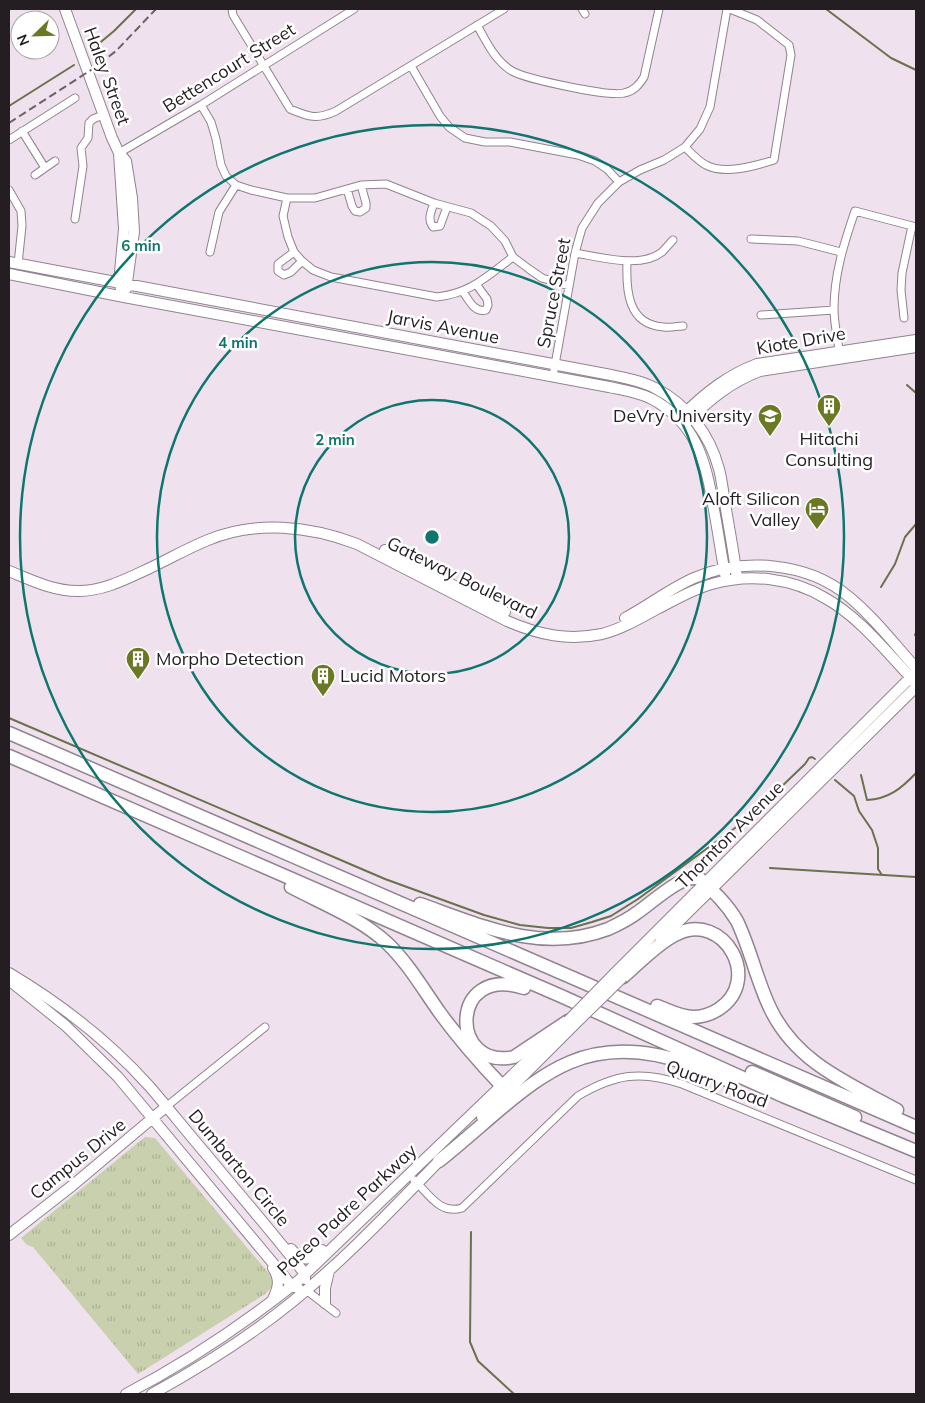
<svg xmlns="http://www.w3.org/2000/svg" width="925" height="1403" font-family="Mulish,sans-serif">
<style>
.grass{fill:url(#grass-tufts)}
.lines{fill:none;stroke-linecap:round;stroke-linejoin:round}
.stream{stroke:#6b714c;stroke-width:2}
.street-casing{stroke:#91838f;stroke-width:9}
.secondary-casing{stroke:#91838f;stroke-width:12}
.highway-casing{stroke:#91838f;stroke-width:15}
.street{stroke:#fff;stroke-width:7}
.secondary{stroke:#fff;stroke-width:10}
.highway{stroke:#fff;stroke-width:12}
.rail{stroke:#6b626a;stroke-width:2;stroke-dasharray:8 4;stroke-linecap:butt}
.secondary-bridge-casing{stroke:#91838f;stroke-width:12;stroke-linecap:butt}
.secondary-bridge{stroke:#fff;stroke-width:10}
.ring{fill:none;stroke:#0f766e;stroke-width:2.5}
.labels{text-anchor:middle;stroke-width:5;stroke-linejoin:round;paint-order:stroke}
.street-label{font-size:18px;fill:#241e23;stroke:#fff}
.poi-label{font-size:18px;fill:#241e23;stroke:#fff;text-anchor:end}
.centre{fill:#0f766e;stroke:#fff;stroke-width:2.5}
.ring-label{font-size:15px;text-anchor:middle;font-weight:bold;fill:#0f766e;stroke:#fff;stroke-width:5;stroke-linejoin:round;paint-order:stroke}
</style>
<defs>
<pattern id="grass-tufts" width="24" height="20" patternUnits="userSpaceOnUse" patternTransform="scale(1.25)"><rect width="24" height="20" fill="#c8d0ad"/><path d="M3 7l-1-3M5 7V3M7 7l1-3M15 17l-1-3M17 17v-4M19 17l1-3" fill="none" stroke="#acb295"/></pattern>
</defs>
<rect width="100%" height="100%" fill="#f0e1ee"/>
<path class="grass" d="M145,1137L155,1138L271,1276C275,1284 271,1289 265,1294L138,1374L33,1247L27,1245L21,1238Z"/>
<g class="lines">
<path class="stream" d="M826,9L891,58L916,70
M90,51L114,31L136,9
M9,106L74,65
M907,385L916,393
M881,587L895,564L905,537L916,524
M915,635L916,633
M9,718L385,879L484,915L520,925L548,928H571L592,922L611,916L638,899L750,817L805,764L809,758L812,757L815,759
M861,775L867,800C888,799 901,789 916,773
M835,780L854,796L859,811L872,830L878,848V869L882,875
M770,868L916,877
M471,1232L470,1342L478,1361L514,1394"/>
<defs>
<path id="street" d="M232,9L233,15L290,109C309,117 317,120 336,111L504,9
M582,9L585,14
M477,25C486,41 495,61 512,71C526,79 609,97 624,93C634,91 639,85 644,77L659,9
M411,66L440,116L449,127L465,138L485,142H510L578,155L595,161L607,169L619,182
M201,105L211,122L216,139L221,165L226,176L236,185L251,190L287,198H315L361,185L386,184L434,203L471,213L491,226L505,241L513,257L529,269L542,278L569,286
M22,131L45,168
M9,140L75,98
M685,147C691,153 698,161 706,165C724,175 755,166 774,160L791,55L789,45L757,20L730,9
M119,153L201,105L354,9
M35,175L55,161
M347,189L352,206L355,211L360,212L366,208V203L361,185
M9,190L21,211L22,226L18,264
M287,198L283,216L288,237L294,252L302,261L313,270L331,277L437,297C471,293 486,277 513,257
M434,203C431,212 427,219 433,227L440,226L447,207
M75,219L83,166L81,148L88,138L89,123L93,119L103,115
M751,239L798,241L841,252
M210,252L219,212L236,185
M294,252L278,264V271L284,275L291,272L302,261
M575,253C600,257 641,269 662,252C666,248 669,244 673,240
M627,262C626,289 627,325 664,327C670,328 677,326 683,326
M463,292C469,300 474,313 486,310L488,305L487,299L476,284
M761,315L834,310
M904,318L901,290L902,273L912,226
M840,356C838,341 834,324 834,309C834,275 844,243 855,211L916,227
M553,376L575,253L582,228L598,203L619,182L640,170L664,160L685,147L700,129L710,107L727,9
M167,1106L265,1027
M414,1180C429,1194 440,1215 462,1208L578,1096C615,1074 641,1070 682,1084L916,1180
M306,1290L336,1313"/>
<path id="secondary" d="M65,9L112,138L119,153L126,161L132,198L134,232L126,289
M119,153L124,229L119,283L121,289
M9,262L611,375C626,378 642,381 655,388C688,405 710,435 719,469C722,480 723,492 725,503C729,528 734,553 737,579
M9,274L124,297L609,387C623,390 637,392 650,398C697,422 706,462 714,510C718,531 721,553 725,574
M683,415C706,392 728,375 757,364L916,340
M688,421C710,399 731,382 760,371L916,347
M385,550L505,612
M9,571C31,580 53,591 78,591C104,591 126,579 150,568C169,559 188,548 208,540C256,520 310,526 357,544L507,621C539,635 568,641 602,634C622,629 640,618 657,609C675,600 693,589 712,584C750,573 792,578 825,598C861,618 888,654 916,683
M625,618C648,606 669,589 694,578C742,557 807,562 848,596C873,616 895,645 916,668
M661,939L916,687
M9,973C61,1004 109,1041 150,1087C169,1109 187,1132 206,1154C239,1194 273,1233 305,1274V1279
M615,973L916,672
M9,980L66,1026L118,1077L292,1286L298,1288
M482,1117L575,1024
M9,1235L73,1185L167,1106
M291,1249C302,1262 310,1261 322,1250
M272,1301C278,1289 281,1280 273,1268
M325,1303V1288L329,1271
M126,1394C188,1362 244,1324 298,1281L553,1036
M152,1394C201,1367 249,1337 292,1302C347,1258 395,1206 444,1156"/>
<path id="highway" d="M9,733L916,1127
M9,756L561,996L783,1096L916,1151
M291,887C323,904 360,918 387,943C408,963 423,989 440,1013C459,1039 480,1063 502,1086L509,1090
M420,904C482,926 542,954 608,929C619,924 629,919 638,912C652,903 683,872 700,879C714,892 727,904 737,921C751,950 757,982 771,1010C797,1063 848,1083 897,1110
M623,977C638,964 659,942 677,934C724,911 763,980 719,1009C711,1014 702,1017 693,1017C681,1017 668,1010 657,1006
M524,988C449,963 449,1071 514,1057L568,1021
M752,1072L855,1117
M439,1161C459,1145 478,1128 498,1111C548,1069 587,1042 656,1055C682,1060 707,1072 732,1082"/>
</defs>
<use href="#street" class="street-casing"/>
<use href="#secondary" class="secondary-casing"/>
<use href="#highway" class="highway-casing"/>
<use href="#street" class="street"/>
<use href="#secondary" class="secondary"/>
<use href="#highway" class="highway"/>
<path class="rail" d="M9,123L94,68L116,51L156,9"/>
<defs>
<path id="secondary-bridge" d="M568,1021L615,973
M575,1024L623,977"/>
</defs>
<use href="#secondary-bridge" class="secondary-bridge-casing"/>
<use href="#secondary-bridge" class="secondary-bridge"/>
</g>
<g class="ring">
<circle cx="432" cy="537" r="137"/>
<circle cx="432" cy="537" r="275"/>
<circle cx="432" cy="537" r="412"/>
</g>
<defs>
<symbol id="building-pin" viewBox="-11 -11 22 30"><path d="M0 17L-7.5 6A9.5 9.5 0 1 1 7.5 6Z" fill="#6b7824" stroke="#fff"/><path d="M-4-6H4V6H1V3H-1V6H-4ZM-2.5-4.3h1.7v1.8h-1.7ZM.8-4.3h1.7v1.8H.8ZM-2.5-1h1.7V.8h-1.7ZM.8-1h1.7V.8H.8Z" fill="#fff"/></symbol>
<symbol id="university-pin" viewBox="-11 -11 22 30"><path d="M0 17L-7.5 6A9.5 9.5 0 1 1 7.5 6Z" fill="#6b7824" stroke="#fff"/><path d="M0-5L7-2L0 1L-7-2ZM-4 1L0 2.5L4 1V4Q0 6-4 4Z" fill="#fff"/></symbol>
<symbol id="hotel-pin" viewBox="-11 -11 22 30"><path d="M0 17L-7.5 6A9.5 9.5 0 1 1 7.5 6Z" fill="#6b7824" stroke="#fff"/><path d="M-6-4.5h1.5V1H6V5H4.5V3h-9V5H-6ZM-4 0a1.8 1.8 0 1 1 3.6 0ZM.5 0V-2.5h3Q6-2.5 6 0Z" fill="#fff"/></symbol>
</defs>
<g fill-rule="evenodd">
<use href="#building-pin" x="815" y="392" width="28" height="38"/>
<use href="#university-pin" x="756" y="402" width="28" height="38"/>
<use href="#hotel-pin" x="803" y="495" width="28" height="38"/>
<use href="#building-pin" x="124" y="645" width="28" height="38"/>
<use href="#building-pin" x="309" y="662" width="28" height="38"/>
</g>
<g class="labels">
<g class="street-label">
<text transform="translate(229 68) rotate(-32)" y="6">Bettencourt Street</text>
<text transform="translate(107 76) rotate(70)" y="6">Haley Street</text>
<text transform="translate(554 293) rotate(-79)" y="6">Spruce Street</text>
<text transform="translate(443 327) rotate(11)" y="6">Jarvis Avenue</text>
<text transform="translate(801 341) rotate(-10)" y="6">Kiote Drive</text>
<text transform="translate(462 578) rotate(26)" y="6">Gateway Boulevard</text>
<text transform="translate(730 835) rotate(-45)" y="6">Thornton Avenue</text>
<text transform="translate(717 1084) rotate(20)" y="6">Quarry Road</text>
<text transform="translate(78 1159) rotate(-39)" y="6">Campus Drive</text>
<text transform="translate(239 1168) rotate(50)" y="6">Dumbarton Circle</text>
<text transform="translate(347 1210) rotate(-43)" y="6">Paseo Padre Parkway</text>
</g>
<g class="poi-label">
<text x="752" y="422">DeVry University</text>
<text x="829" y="445" text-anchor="middle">Hitachi<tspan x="829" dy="21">Consulting</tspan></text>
<text x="800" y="505">Aloft Silicon<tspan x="800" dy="21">Valley</tspan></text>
<text x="156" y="665" text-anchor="start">Morpho Detection</text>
<text x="340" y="682" text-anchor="start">Lucid Motors</text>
</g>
</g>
<circle cx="432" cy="537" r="8" class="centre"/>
<g class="ring-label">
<text x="141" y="251">6 min</text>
<text x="238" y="348">4 min</text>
<text x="335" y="445">2 min</text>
</g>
<rect width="925" height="1403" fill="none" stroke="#241e23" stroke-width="20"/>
<g transform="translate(35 35) rotate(247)"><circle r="24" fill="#ffffff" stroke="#a7a5a7"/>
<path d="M0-4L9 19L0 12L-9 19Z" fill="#6b7824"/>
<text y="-8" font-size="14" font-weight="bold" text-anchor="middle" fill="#241e23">N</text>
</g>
</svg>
